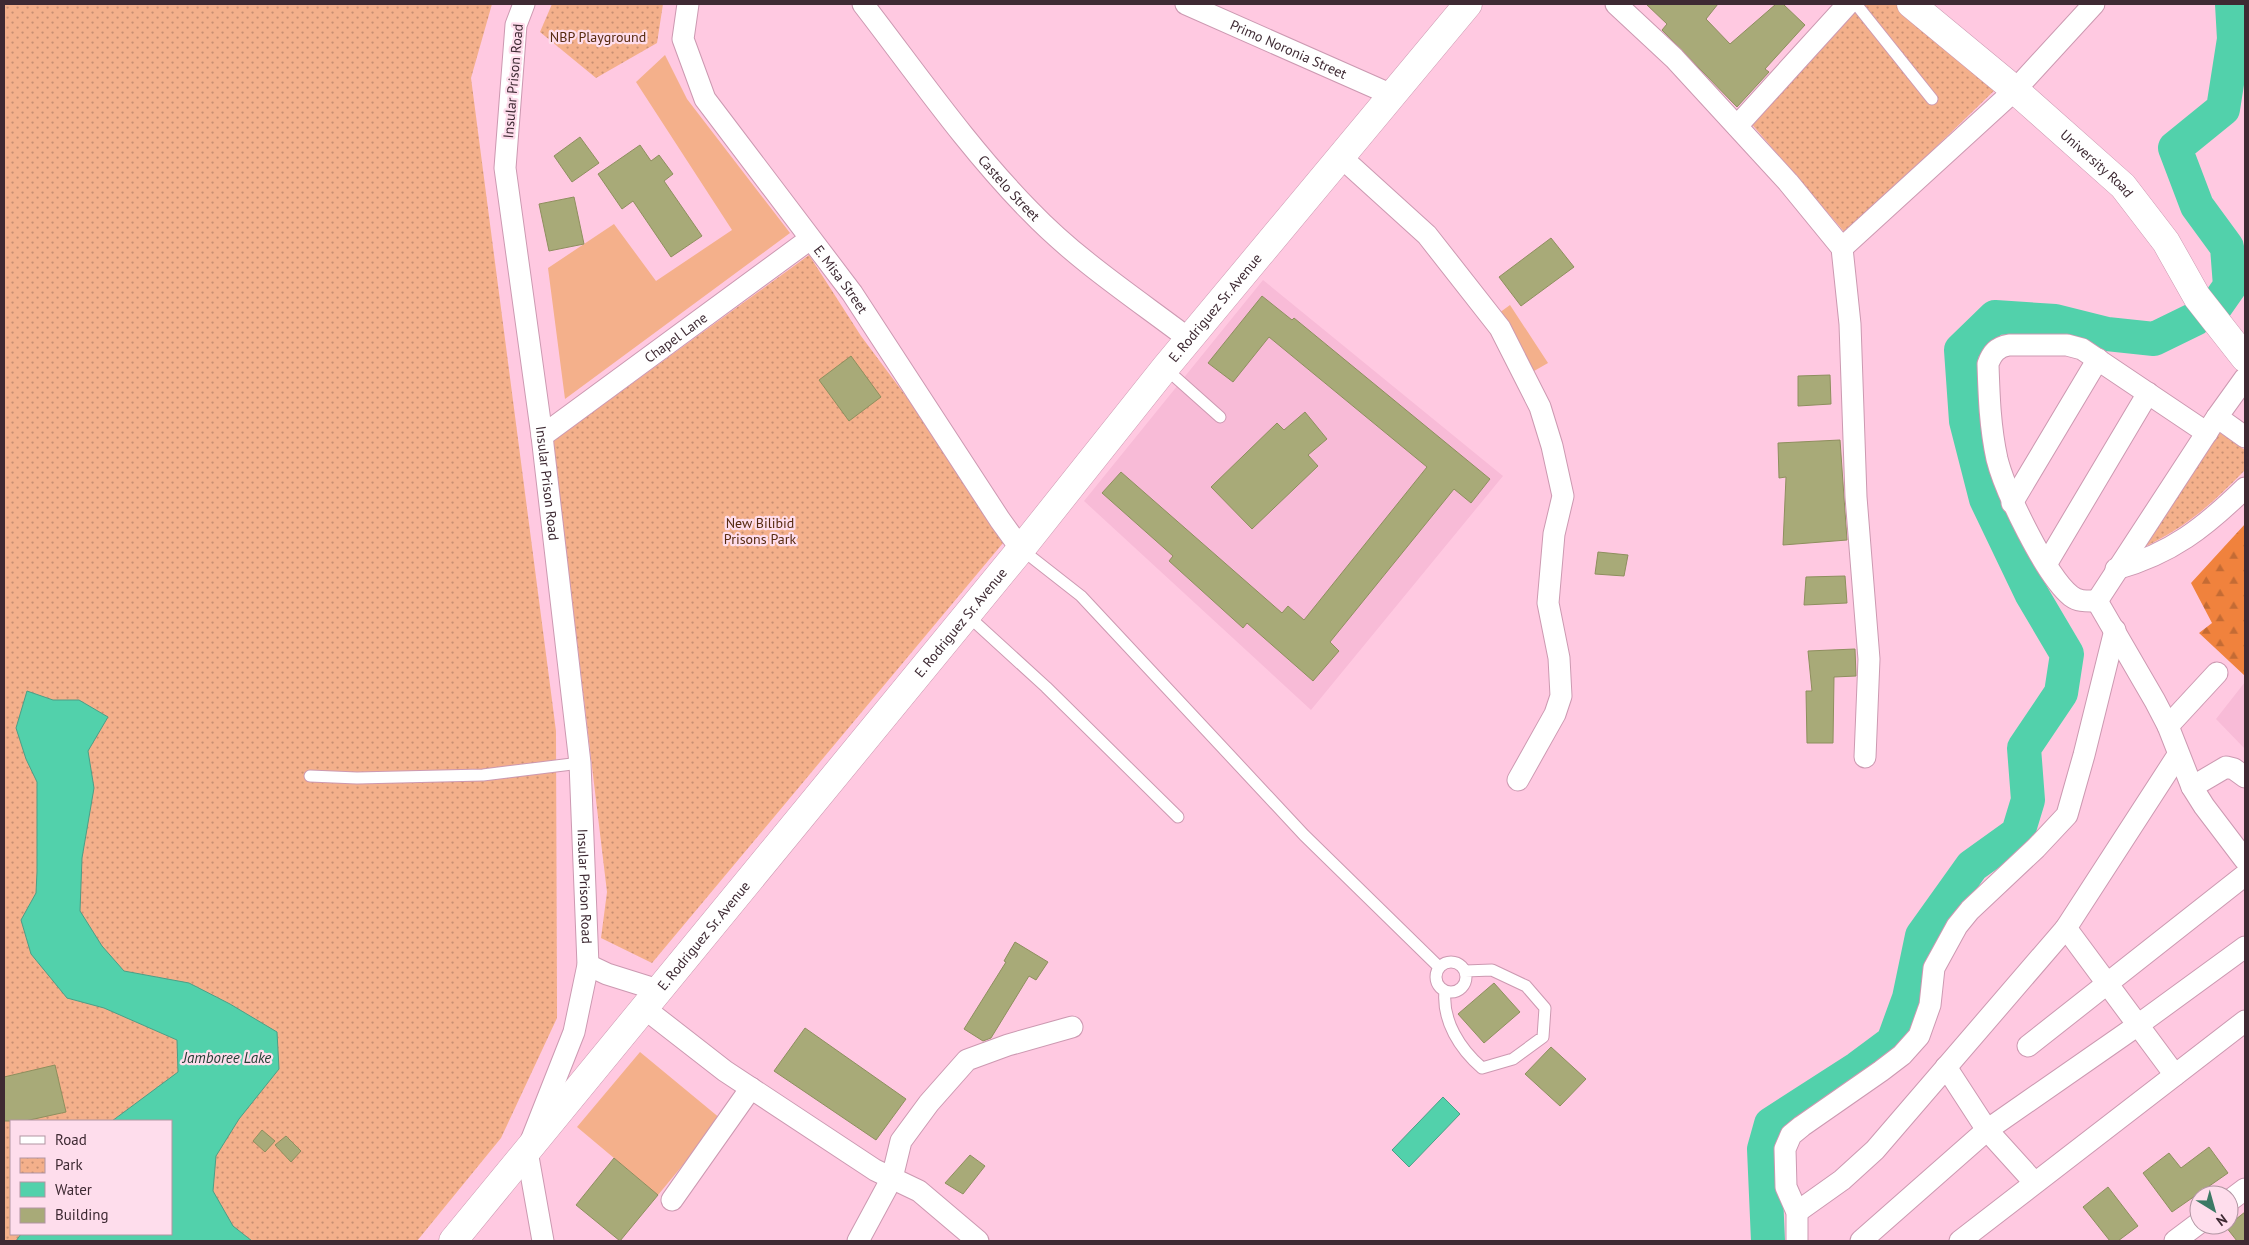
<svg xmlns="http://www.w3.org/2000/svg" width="2249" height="1245" font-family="'PT Sans',sans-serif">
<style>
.built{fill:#f8bbd7}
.grass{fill:#f4b08b}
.forest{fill:url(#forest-firs)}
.park{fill:url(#park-dots);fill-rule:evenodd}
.water{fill:#52d1ab;stroke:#4c9f87}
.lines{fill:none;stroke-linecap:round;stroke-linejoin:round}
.river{stroke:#52d1ab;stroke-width:34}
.building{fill:#a8aa78;stroke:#8e8f5e}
.lane-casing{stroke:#cc99b1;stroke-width:13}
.street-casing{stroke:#cc99b1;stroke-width:23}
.secondary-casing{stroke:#cc99b1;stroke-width:29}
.lane{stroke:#fff;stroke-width:11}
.street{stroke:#fff;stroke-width:21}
.secondary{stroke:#fff;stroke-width:28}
.labels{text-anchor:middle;stroke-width:4.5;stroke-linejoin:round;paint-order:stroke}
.park-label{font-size:14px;fill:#562a0f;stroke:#feddec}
.street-label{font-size:14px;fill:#3e2a33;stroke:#feddec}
.water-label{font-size:15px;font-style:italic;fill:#243f35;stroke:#feddec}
</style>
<defs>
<pattern id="forest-firs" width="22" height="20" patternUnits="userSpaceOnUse" patternTransform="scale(1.25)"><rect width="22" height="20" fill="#f0823d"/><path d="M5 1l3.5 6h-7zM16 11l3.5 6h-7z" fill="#c46b34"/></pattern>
<pattern id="park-dots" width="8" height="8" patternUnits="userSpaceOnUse" patternTransform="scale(1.25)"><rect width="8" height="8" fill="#f4b08b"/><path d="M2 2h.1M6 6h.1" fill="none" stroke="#c78f72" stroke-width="1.8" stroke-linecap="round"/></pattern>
</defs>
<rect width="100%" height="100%" fill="#ffc9e1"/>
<path class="built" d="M1263,280L1503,476L1311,710L1084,501Z
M2245,682V749L2216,719Z"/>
<path class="grass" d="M665,55L687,99L790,233L565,399L548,268L614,224L656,281L732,230L636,82Z
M1510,305L1548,363L1520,379L1484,324Z
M640,1052L721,1119L658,1195L577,1127Z"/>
<path class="forest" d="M2245,524V676L2199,633L2212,623L2191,583Z"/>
<path class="park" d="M4,4H492L471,78L556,731L557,1018L501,1138L417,1241H4ZM11,1121H171V1234H11Z
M552,4H663L657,43L596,78L540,32Z
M1863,4H1901L2000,85L1846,234L1749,121Z
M809,255L861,336L908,399L1003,543L652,963L601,938L607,892L553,441Z
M2219,432L2245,450V470C2211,505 2184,529 2140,549Z"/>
<path class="water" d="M27,691L53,700H79L108,717L88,751L94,788L82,858L80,911L102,946L124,971L189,983L230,1004L277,1032L279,1069L239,1119L216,1156L213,1191L233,1226L252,1241H16L21,1234H171V1121H112L178,1072L177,1040L104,1008L67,998L31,954L21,920L36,893L37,872V782L26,759L16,728Z
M1443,1097L1460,1114L1409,1167L1392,1150Z"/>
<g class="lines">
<path class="river" d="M2216,306L2230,286L2227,247L2197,206L2175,148L2223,109L2234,39L2232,4
M1768,1241L1764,1149L1771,1124L1858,1068L1893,1042L1909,998L1922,936L1972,866L2018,833L2028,800L2024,748L2061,693L2067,654L2031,593L1986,499L1966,421L1961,350L1995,317L2055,321L2107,334L2154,339L2195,319"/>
</g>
<path class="building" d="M1646,4H1718L1706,19L1730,44L1776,4H1783L1805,25L1765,69L1769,72L1737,107L1662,30L1667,24Z
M580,137L599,163L572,182L554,156Z
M640,145L651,161L659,155L673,174L664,181L702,236L671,257L633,201L622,209L598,174Z
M574,197L584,244L549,251L539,204Z
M1551,238L1574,267L1521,306L1499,277Z
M1262,296L1292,320L1294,318L1490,479L1471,503L1454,489L1330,642L1339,651L1313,681L1247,623L1243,628L1169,561L1173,556L1102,493L1121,472L1282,613L1288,606L1304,620L1427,467L1269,337L1233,382L1208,363Z
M851,356L881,397L849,421L819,380Z
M1830,375L1831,404L1798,406V376Z
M1305,412L1327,439L1308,455L1318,466L1252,529L1211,487L1277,423L1284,430Z
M1840,440L1847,540L1783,545L1786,477L1779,478L1778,443Z
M1598,552L1628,555L1624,576L1595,574Z
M1845,576L1847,603L1804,605L1806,577Z
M1855,649L1856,676L1834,677L1833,743H1807L1806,691H1812L1808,651Z
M1015,942L1048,962L1036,980L1029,976L991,1038L983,1041L964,1029L1006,962L1004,961Z
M1494,983L1520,1012L1484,1043L1458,1014Z
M805,1028L906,1099L876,1140L774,1071Z
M1551,1047L1586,1079L1560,1106L1525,1074Z
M55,1065L66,1112L25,1121H4V1077Z
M262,1130L275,1141L265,1152L253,1141Z
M286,1136L301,1151L291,1162L275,1145Z
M2209,1147L2228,1173L2172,1212L2143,1173L2169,1153L2181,1168Z
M970,1155L985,1166L963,1194L945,1183Z
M614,1158L658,1195L620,1241L576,1205Z
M2108,1187L2138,1226L2118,1241H2110L2083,1207Z
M2245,1212V1241H2237L2226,1227Z"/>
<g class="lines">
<defs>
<path id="lane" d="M1856,4L1932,99
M1165,368L1220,417
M1021,549L1081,596L1304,835L1439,967
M966,614L1046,687L1178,817
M310,776L357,778L483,775L580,763
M1436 977a15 15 0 1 1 30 0a15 15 0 1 1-30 0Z
M1445,991C1442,1021 1460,1049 1482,1068L1513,1059L1543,1037L1545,1008L1526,986L1492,970L1465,971"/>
<g id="street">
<path id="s1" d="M524,4L516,25L505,168L542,436L580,763L588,965L574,1032L527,1151L543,1241"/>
<path id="s2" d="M688,4L683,39L705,99L852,293L1000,520L1021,549"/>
<path id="s3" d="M863,4C917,74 968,148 1030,211C1077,260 1135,298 1189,339"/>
<path id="s4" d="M1186,4L1392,95"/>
<path d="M1616,4L1674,58L1788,182L1842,248L1850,324L1856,497L1869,659L1865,757"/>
<path d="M1737,126L1848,4"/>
<path d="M1341,157L1427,235L1500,328L1540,407L1552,446L1563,496L1554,534L1548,603L1559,658L1561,696L1555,714L1518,780"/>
<path d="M1842,248L2015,90L2094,4"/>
<path d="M2217,417L2245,437"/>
<path id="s5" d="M542,436L810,239"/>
<path d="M2012,503L2098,359"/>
<path d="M2047,563L2148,393"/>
<path d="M2116,569C2171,554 2205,527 2245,488"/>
<path d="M2097,601C2087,601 2079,602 2071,596C2046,576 2005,491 1997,459C1990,427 1989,396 1988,364C1992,353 1997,347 2009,345H2067L2082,349L2207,433"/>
<path d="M2097,601L2155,701L2168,726L2192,787L2204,806L2245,860"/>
<path d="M2097,601L2217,417L2245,378"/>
<path d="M2168,726L2217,673"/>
<path d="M2192,787L2226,767L2234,769L2245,777"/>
<path d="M2066,928L2175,1075"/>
<path d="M588,965L607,974L658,990"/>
<path d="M644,1008L725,1071L875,1170L919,1191L978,1241"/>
<path d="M2028,1046L2245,875"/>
<path d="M1946,1067L1987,1130L2034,1182"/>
<path d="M672,1200L751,1088"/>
<path d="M2229,1201L2245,1189"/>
<path d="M1797,1212L1842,1180L1875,1150L2066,928L2178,755"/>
<path d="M858,1241L892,1178L901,1141L929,1103L967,1060L1008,1045L1072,1027"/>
<path d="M1797,1241V1212L1786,1187L1785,1149L1791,1135L1802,1126L1881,1071L1902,1055L1919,1036L1930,1005L1934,968L1957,926L1970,910L2036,848L2067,815L2084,755L2115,630"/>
<path d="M1861,1241L1987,1130L2138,1025L2245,947"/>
<path d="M1960,1241L2245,1021"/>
<path d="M2175,1241L2199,1223"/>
</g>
<g id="secondary">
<path id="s6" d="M1911,4L2015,90L2123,186L2166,242L2197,297L2245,358"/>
<path id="s7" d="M453,1241L1021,549L1165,368L1468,4"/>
</g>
</defs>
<use href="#lane" class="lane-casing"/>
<use href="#street" class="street-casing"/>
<use href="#secondary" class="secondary-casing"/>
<use href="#lane" class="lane"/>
<use href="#street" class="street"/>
<use href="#secondary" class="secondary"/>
</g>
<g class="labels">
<g class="park-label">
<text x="598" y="42">NBP Playground</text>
<text x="760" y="528">New Bilibid<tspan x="760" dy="16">Prisons Park</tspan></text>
</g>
<g class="street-label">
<text dy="5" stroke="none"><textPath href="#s4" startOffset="112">Primo Noronia Street</textPath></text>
<text transform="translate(513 81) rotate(-85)" y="5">Insular Prison Road</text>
<text dy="5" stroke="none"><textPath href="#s6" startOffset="245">University Road</textPath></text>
<text dy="5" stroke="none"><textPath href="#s3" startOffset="235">Castelo Street</textPath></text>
<text dy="5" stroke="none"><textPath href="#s2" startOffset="325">E. Misa Street</textPath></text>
<text dy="5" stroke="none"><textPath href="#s7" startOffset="1205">E. Rodriguez Sr. Avenue</textPath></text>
<text dy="5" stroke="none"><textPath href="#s5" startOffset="166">Chapel Lane</textPath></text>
<text dy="5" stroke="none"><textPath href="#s1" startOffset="484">Insular Prison Road</textPath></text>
<text dy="5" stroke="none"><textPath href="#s7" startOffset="800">E. Rodriguez Sr. Avenue</textPath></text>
<text dy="5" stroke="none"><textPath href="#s1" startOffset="889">Insular Prison Road</textPath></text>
<text dy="5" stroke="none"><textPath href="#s7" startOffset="395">E. Rodriguez Sr. Avenue</textPath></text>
</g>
<g class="water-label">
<text x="227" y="1063">Jamboree Lake</text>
</g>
</g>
<rect width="2249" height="1245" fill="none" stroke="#3e2a33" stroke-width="10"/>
<rect x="10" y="1120" width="162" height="115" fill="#feddec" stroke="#b195a2"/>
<rect x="20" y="1136" width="25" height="8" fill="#ffffff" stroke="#b195a2"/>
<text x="55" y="1145" font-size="15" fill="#3e2a33">Road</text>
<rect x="20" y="1158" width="25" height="15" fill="url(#park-dots)" stroke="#b195a2"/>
<text x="55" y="1170" font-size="15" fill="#3e2a33">Park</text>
<rect x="20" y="1182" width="25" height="15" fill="#52d1ab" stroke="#b195a2"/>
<text x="55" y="1195" font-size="15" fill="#3e2a33">Water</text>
<rect x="20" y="1208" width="25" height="15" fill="#a8aa78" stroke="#b195a2"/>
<text x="55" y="1220" font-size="15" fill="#3e2a33">Building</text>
<g transform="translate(2214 1210) rotate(143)"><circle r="24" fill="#feddec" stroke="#b195a2"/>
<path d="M0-4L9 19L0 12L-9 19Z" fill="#3c7965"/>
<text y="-8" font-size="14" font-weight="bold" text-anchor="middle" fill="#3e2a33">N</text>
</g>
</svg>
